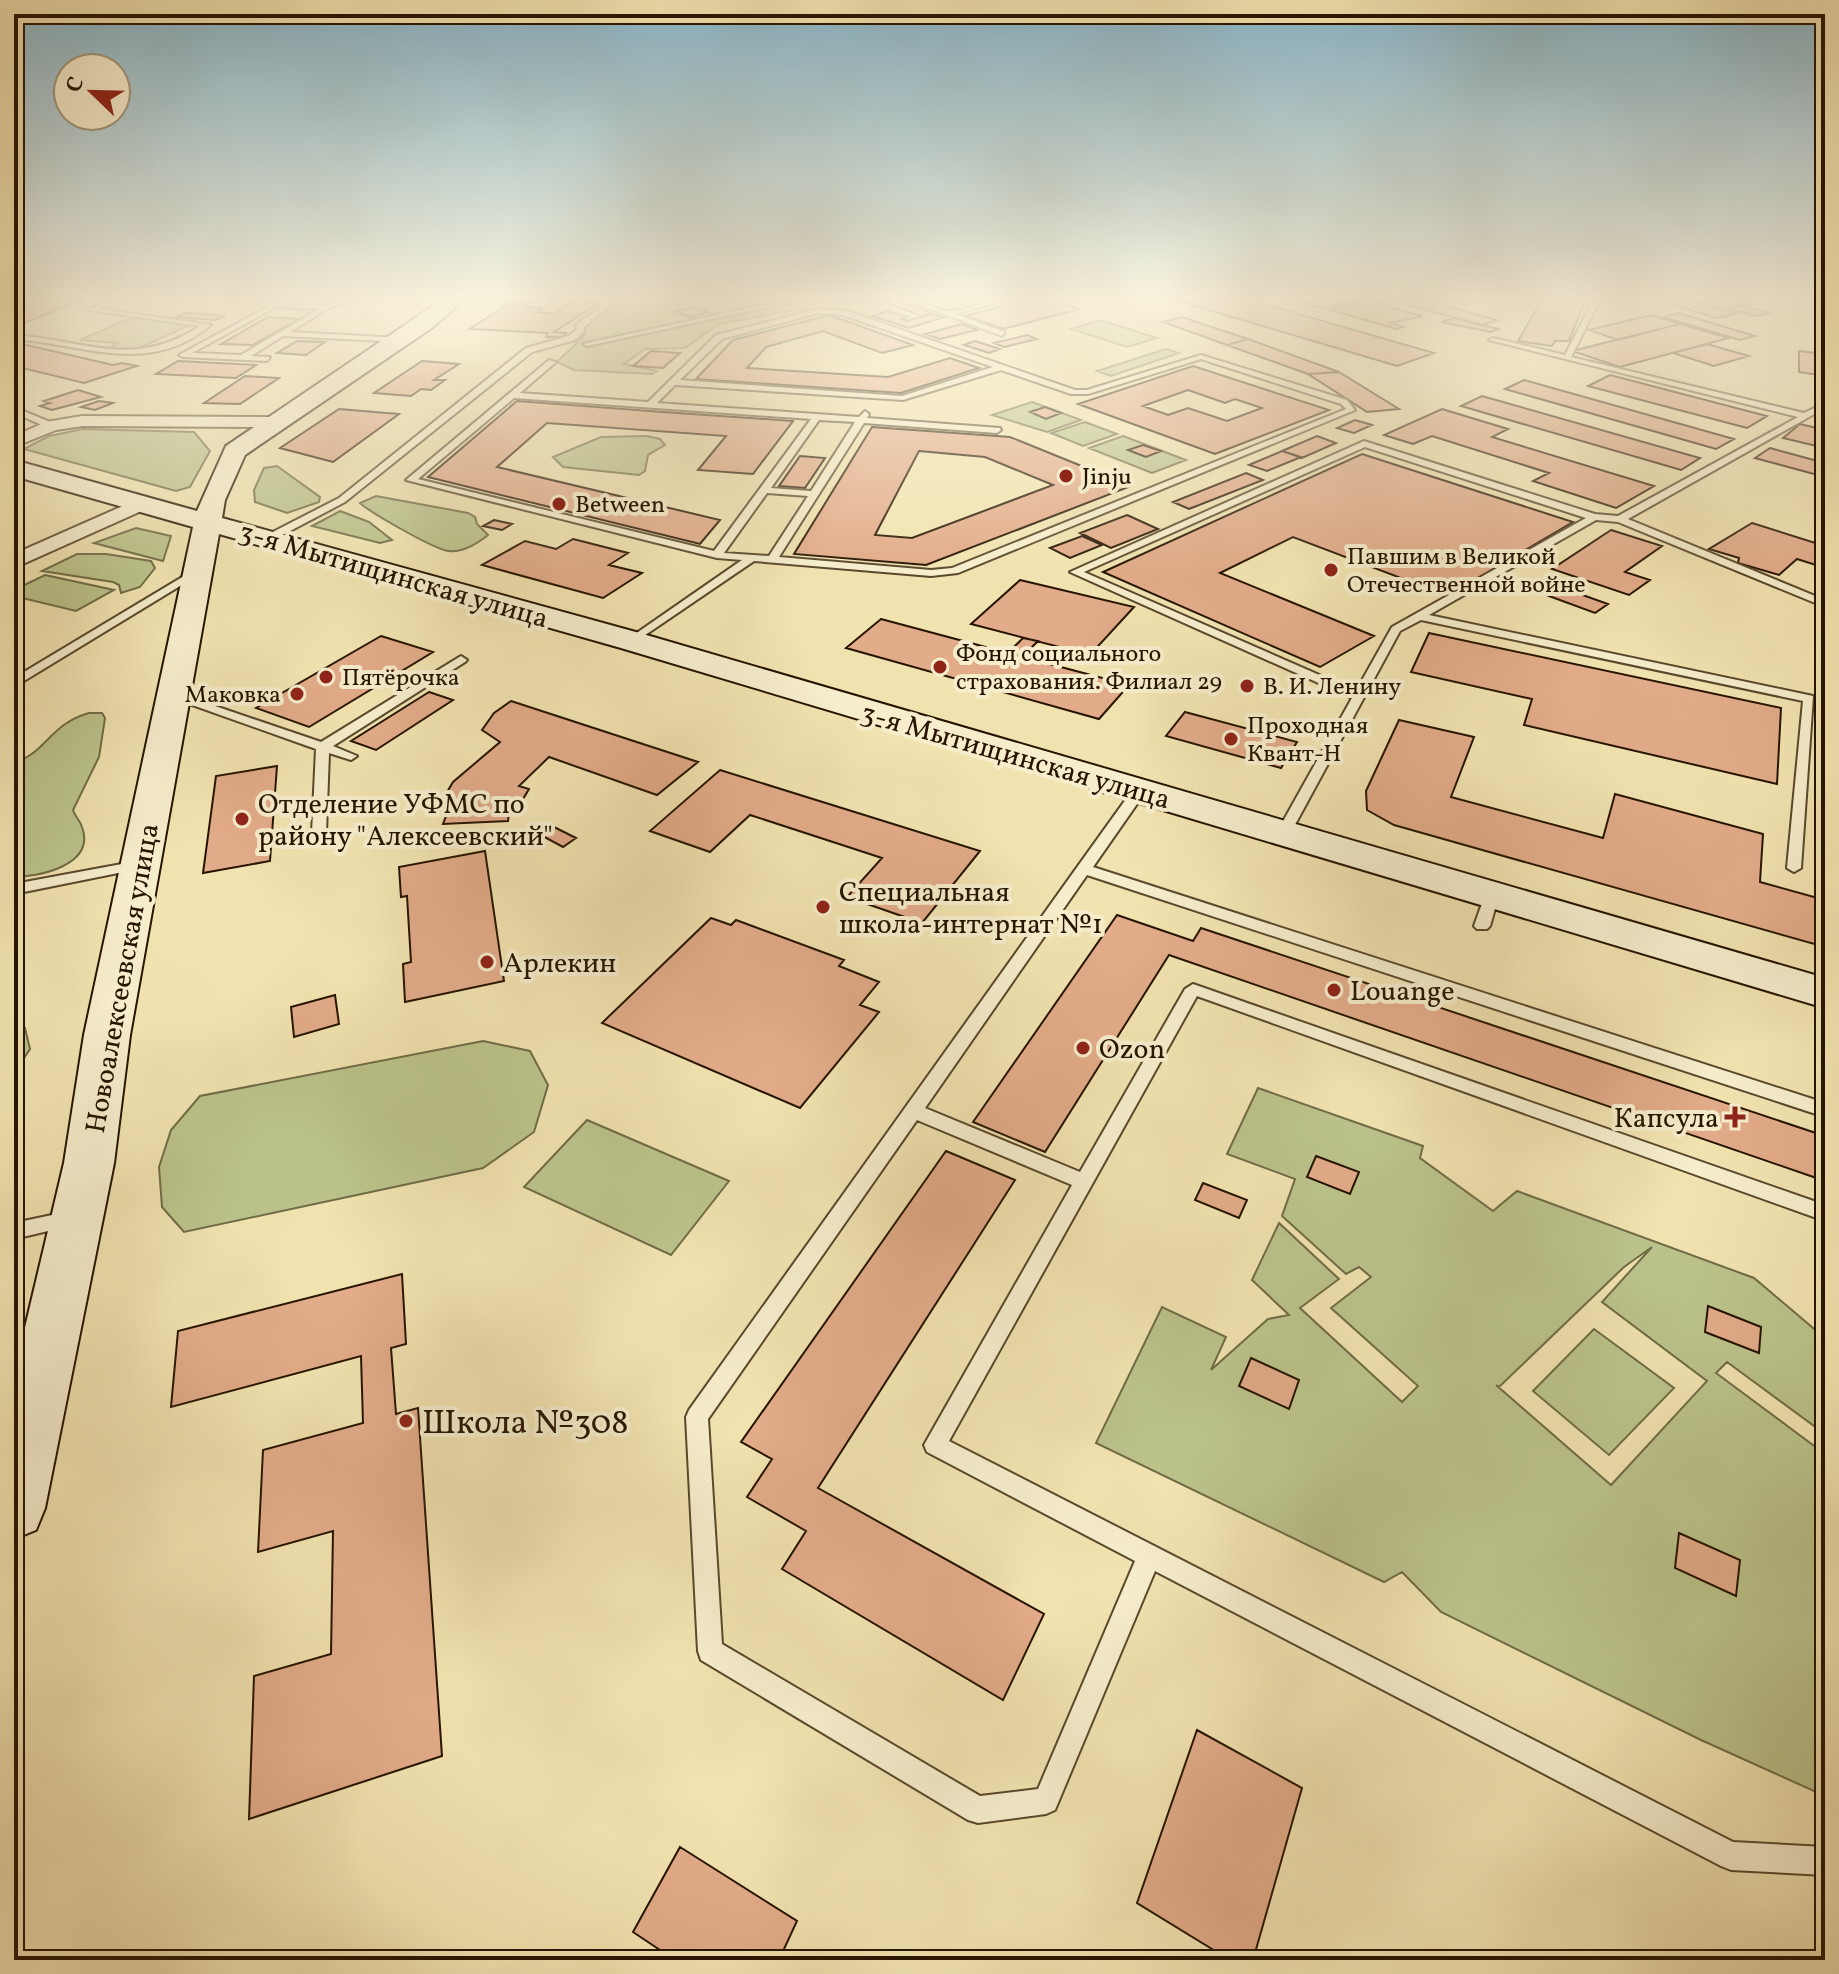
<svg xmlns="http://www.w3.org/2000/svg" width="1839" height="1974" font-family="Vollkorn,serif">
<style>
.green{fill:#bbc38b;stroke:#706c46;stroke-width:2;fill-rule:evenodd}
.building{fill:#e2ab89;stroke:#261400;stroke-width:2;fill-rule:evenodd}
.lines{fill:none;stroke-linecap:round;stroke-linejoin:round}
.lane-casing{stroke:#59482c;stroke-width:4}
.street-casing{stroke:#59482c;stroke-width:4}
.secondary-casing{stroke:#261400;stroke-width:4}
.lane{fill:#f6edcc;fill-rule:evenodd}
.street{fill:#f6edcc;fill-rule:evenodd}
.secondary{fill:#f6edcc;fill-rule:evenodd}
.poi-dot{fill:#8f2418;stroke:#f6edcc;stroke-width:3}
.labels{text-anchor:middle;stroke-width:8;stroke-linejoin:round;paint-order:stroke}
.far-poi-label{font-size:24px;fill:#261400;stroke:#f6edcc;text-anchor:start}
.street-label{font-size:28px;fill:#261400;stroke:#f6edcc}
.poi-label{font-size:28px;fill:#261400;stroke:#f6edcc;text-anchor:start}
.near-poi-label{font-size:34px;fill:#261400;stroke:#f6edcc;text-anchor:start}
</style>
<rect width="100%" height="100%" fill="#f1e3b0"/>
<filter id="stains"><feTurbulence type="fractalNoise" baseFrequency=".0025" numOctaves="4"/><feColorMatrix values="0 0 0 0 .2 0 0 0 0 .09 0 0 0 0 .02 0 0 0 .5 -.17"/></filter>
<radialGradient id="worn" r=".72"><stop offset=".6" stop-color="#630" stop-opacity="0"/><stop offset="1" stop-color="#630" stop-opacity=".3"/></radialGradient>
<path class="green" d="M649,298L693,302L692,307L674,312C720,334 771,293 806,308L719,324L685,348L645,349L624,364L657,371L652,374L574,370L557,362L585,335L586,325L609,309Z
M133,317L192,324L135,350L110,348L117,343L80,340Z
M1100,320L1157,338L1127,347L1071,329Z
M1166,349L1179,353L1111,376L1097,371Z
M1032,402L1081,420L1047,432L992,415Z
M1085,422L1117,434L1083,446L1051,433Z
M83,429L194,432L210,451L190,487L176,491L24,449L49,436Z
M647,436L660,439L665,445L648,455L645,471L639,475L563,467L553,457L601,437Z
M1123,436L1186,460L1152,473L1089,448Z
M277,466L320,497L319,502L287,513L255,502L254,490L264,468Z
M376,496L468,513L475,517L477,524L488,535C478,543 462,553 448,551C434,549 371,513 360,503Z
M340,511L369,522L392,540L380,543L312,526Z
M136,528L171,536L163,561L94,543Z
M77,554H106L151,561L155,568L140,587L121,593L119,585L113,582L42,571Z
M45,575L114,590L76,611L14,596V590Z
M89,713H102L105,718L99,757L73,810C75,817 80,820 82,827C96,865 39,877 14,877V762C45,755 49,724 89,713Z
M14,1017L25,1028L30,1049L14,1073Z
M483,1041L530,1051L548,1085L534,1132L483,1168L184,1232L162,1207L159,1167L171,1130L200,1096Z
M1258,1088L1423,1146L1420,1158L1493,1211L1517,1191L1754,1278L1819,1333L1825,1326V1434L1727,1362L1716,1373L1825,1454V1796L1701,1740L1441,1612L1402,1572L1384,1582L1096,1443L1162,1307L1226,1337L1211,1370L1268,1319L1289,1315L1252,1280L1279,1223L1339,1279L1300,1308L1402,1402L1418,1386L1331,1308L1371,1277L1359,1267L1346,1274L1282,1216L1295,1179L1227,1154ZM1652,1247L1602,1302L1707,1381L1611,1485L1496,1385L1499,1387L1624,1267Z
M587,1120L729,1181L671,1255L524,1187Z
M1594,1329L1674,1388L1609,1455L1533,1391Z"/>
<path class="building" d="M47,298H88L14,327V309Z
M260,298H334L327,302Z
M497,298H528L536,299L528,304L492,301Z
M874,298H891L933,313L922,316Z
M1035,298H1088L1065,304L1080,309L1003,329L966,316Z
M1168,298H1243L1434,353L1397,366Z
M1285,298H1358L1325,309Z
M1382,298H1416L1497,320L1482,325Z
M1441,298H1481L1486,299L1468,305Z
M1537,298L1585,301L1569,341H1555L1552,346L1518,341L1540,303H1535Z
M1686,298L1737,314L1716,318L1662,301Z
M1365,299L1381,303L1378,304L1422,316L1391,323L1403,327L1397,329L1330,310Z
M572,301L599,303L554,332L566,333L563,337H546L548,333L470,329L506,305L543,308L537,312L555,314Z
M1742,305L1770,313L1756,316L1727,308Z
M695,307L708,312L690,317L676,311Z
M888,311L907,317L901,319L907,321L932,314L944,317L909,328L872,316Z
M185,313L225,316L216,320L176,317Z
M1678,313L1755,336L1740,340L1663,317Z
M829,315L913,345L882,353L823,331L766,347L747,368L888,377L950,358L979,368L901,393L696,379L733,340Z
M1651,315L1680,324L1618,340L1589,330Z
M268,317L299,319L253,345L221,344Z
M1182,317L1248,339L1227,345L1163,322Z
M1455,318L1482,325L1498,329L1491,332L1441,322Z
M962,324L977,330L940,339L925,334Z
M1680,324L1729,338L1620,367L1572,351Z
M1027,335L1037,339L1004,347L994,343Z
M1248,339L1339,372L1308,374L1227,345Z
M297,341L325,342L306,355L277,353Z
M975,341L1000,349L989,353L964,345Z
M22,344L113,365L122,363L137,366L84,383L14,366V346Z
M1707,344L1749,356L1714,366L1673,353Z
M651,351L680,353L663,368L633,366Z
M1799,351L1825,354V376L1799,372Z
M178,361L256,365L236,378L156,374Z
M422,361L459,364L434,380H445L431,390L421,389L411,396L374,393Z
M1193,366L1264,389L1329,410L1215,454L1078,404ZM1188,390L1225,403L1235,399L1262,408L1227,421L1188,408L1168,415L1143,406Z
M1339,372L1399,409L1367,412L1308,374Z
M1610,375L1767,416L1747,428L1588,386Z
M245,376L279,378L240,404L204,403Z
M1524,380L1734,439L1716,449L1505,389Z
M78,390L101,397L52,410L40,406L50,403L44,401Z
M1482,396L1700,458L1681,470L1461,406Z
M99,401L113,403L95,410L81,407Z
M517,401L663,412L793,421L753,474L698,470L726,436L547,423L497,467L720,520L700,544L428,477Z
M1045,407L1061,413L1046,419L1030,412Z
M339,409L399,414L333,462L280,448Z
M1442,409L1508,429L1492,437L1654,486L1616,508L1533,481L1549,473L1432,436L1413,444L1384,435Z
M1355,420L1372,425L1354,433L1337,428Z
M1800,424L1825,430V448L1783,438Z
M872,427L1010,437L1131,486L926,565L794,554ZM919,451L985,457L1053,485L912,538L875,535Z
M1317,436L1336,443L1302,458L1282,451Z
M1143,445L1161,451L1146,457L1128,450Z
M1770,448L1825,463V477L1755,458Z
M1282,451L1301,457L1267,471L1249,465Z
M1362,454L1573,522L1448,596L1293,537L1220,573L1374,636L1320,667L1103,572Z
M800,456L825,458L805,488L779,486Z
M1246,473L1263,480L1189,509L1173,502Z
M1127,515L1158,529L1111,548L1080,533Z
M494,520L512,524L502,530L483,526Z
M1752,523L1825,546V568L1797,559L1779,575L1738,563L1739,558L1709,549Z
M1611,530L1662,546L1625,572L1650,580L1629,595L1552,569Z
M1082,536L1102,545L1070,558L1050,548Z
M573,539L628,553L609,565L642,573L603,598L482,565L525,541L556,549Z
M1020,580L1134,607L1090,655L971,624Z
M1563,588L1608,604L1595,613L1549,596Z
M881,619L1008,653L1129,685L1099,719L846,648Z
M1429,633L1781,708L1777,784L1524,725L1532,699L1411,672Z
M381,636L433,652L309,727L256,708Z
M1023,638L1038,641L1023,656L1008,653Z
M429,692L453,700L376,750L351,741Z
M511,701L698,762L657,795L549,757L519,786L529,789L523,799L510,802L508,821L443,824L448,811H436L453,782L500,742L482,730L494,713Z
M1185,712L1297,742L1281,768L1166,736Z
M1399,720L1474,737L1451,797L1603,838L1615,794L1763,834L1760,882L1825,900V947L1394,825L1367,810L1366,791Z
M277,766L270,861L203,873L216,776Z
M720,770L980,851L922,923L847,897L882,858L750,815L710,852L650,831Z
M548,824L576,838L563,847L535,832Z
M485,851L504,981L405,1002L403,964L411,962L407,896L401,897L399,867Z
M1117,915L1193,941L1201,928L1825,1136V1181L1169,955L1045,1152L973,1122Z
M711,918L731,925L736,920L844,960L839,966L879,982L860,1005L879,1012L800,1108L602,1023Z
M335,995L339,1024L294,1037L291,1007Z
M946,1151L1015,1180L818,1488L1044,1614L1003,1700L782,1569L806,1531L747,1497L772,1459L741,1442Z
M1316,1156L1359,1172L1350,1194L1307,1177Z
M1203,1183L1247,1200L1239,1218L1195,1200Z
M402,1274L406,1344L391,1348L396,1414L418,1408L442,1756L249,1819L254,1676L331,1654L333,1531L258,1552L263,1450L363,1423L361,1356L171,1407L178,1331Z
M1708,1306L1761,1327L1759,1353L1705,1332Z
M1251,1358L1299,1380L1289,1409L1239,1386Z
M1679,1533L1740,1560L1736,1596L1675,1568Z
M1197,1730L1302,1788L1253,1960H1230L1137,1903Z
M680,1847L797,1921L779,1960H675L633,1932Z"/>
<g class="lines">
<defs>
<path id="lane" d="M14,298H21L14,302Z
M112,298H121L101,309L211,325C149,377 84,344 14,339V335C86,340 133,370 200,326L89,310Z
M354,298H365L329,308L290,332L400,338L403,342L283,336L251,356L270,357L267,361L183,357L179,355L273,304L327,305ZM276,307L319,309L241,355L192,353Z
M583,298H594L612,304L584,327L583,333L575,340L532,352L345,502L273,540H265V536L339,498L526,348L569,336L576,330L577,324L604,305Z
M783,298L795,301L587,346L583,344L785,300Z
M902,298C919,298 934,312 950,311C971,310 991,298 1012,298L955,314L1005,332L1002,336Z
M1595,298H1601L1571,357L1804,413L1825,403V408L1628,519L1825,600V607L1618,522L1596,520L1429,615L1813,696L1801,868L1794,872L1787,868L1803,701L1421,620L1400,631L1290,834L1283,838L1278,837L1276,834L1352,698L1070,572L1364,441L1595,514L1618,516L1798,417L1489,340L1493,338L1565,355ZM1365,447L1586,518L1392,627L1356,691L1084,572Z
M818,309L847,311L1075,390H1087L1201,355L1347,400L1355,410L958,573L931,576L754,561L632,644L628,643V639L742,560L717,558L406,480L549,360L556,362L520,393L648,402L716,335ZM818,313L843,315L993,367L902,396L680,380L722,339ZM1201,359L1341,404L1346,409L952,568L931,570L779,557L864,423L997,433L1001,430L1000,428L867,418L869,414L865,411L859,417L657,403L675,385L903,400L1001,370L1071,394H1088ZM514,398L811,419L714,551L418,479ZM819,420L855,422L811,491L771,488ZM767,493L808,496L769,556L724,553Z
M14,407L55,424L56,426L49,428L14,413Z
M194,570L203,572L14,687V678Z
M461,656L467,660L465,662L333,746L357,756L351,760L329,753L326,833L319,837L312,833L316,749L167,696L169,693H177L321,742Z
M1139,787L1146,791L1093,867L1825,1103V1117L1087,875L925,1108L1080,1172L1185,989L1193,984L1825,1205V1221L1197,996L949,1441L1733,1842L1825,1847V1875L1731,1870L1721,1866L1155,1571L1055,1810L1046,1814L978,1823L968,1820L701,1660L698,1651L686,1417L689,1410L1078,866L1134,788ZM917,1120L1072,1185L924,1445L927,1452L1135,1561L1038,1789L980,1796L722,1644L708,1419Z
M138,861L145,865L143,868L14,894V884Z
M1492,890L1499,895L1490,926L1487,929H1477L1474,926L1485,895Z
M71,1211L78,1214L81,1219L78,1224L14,1239V1223Z"/>
<path id="street" d="M82,416L276,417L285,422L276,427L82,426L56,430L14,447V436L46,422Z
M141,498L151,504L148,508L14,568V554Z"/>
<path id="secondary" d="M445,298H466L433,327L245,455L225,500L222,518L643,634L1825,978V1008L621,648L219,534L130,1035L114,1163L45,1508L36,1530L14,1539V1374L64,1163L84,1035L193,527L14,476V460L197,511L226,446Z"/>
</defs>
<use href="#lane" class="lane-casing"/>
<use href="#street" class="street-casing"/>
<use href="#secondary" class="secondary-casing"/>
<use href="#lane" class="lane"/>
<use href="#street" class="street"/>
<use href="#secondary" class="secondary"/>
</g>
<linearGradient id="sky" x2="0" y2="1"><stop stop-color="#89b8cd"/><stop offset="0.52" stop-color="#f9f2db"/><stop offset="1" stop-color="#f9f2db" stop-opacity="0"/></linearGradient>
<rect width="1839" height="574" fill="url(#sky)"/>
<g class="poi-dot">
<circle cx="1066" cy="476" r="8"/>
<circle cx="559" cy="504" r="8"/>
<circle cx="1331" cy="570" r="8"/>
<circle cx="940" cy="667" r="8"/>
<circle cx="326" cy="677" r="8"/>
<circle cx="1247" cy="686" r="8"/>
<circle cx="297" cy="694" r="8"/>
<circle cx="1231" cy="739" r="8"/>
<circle cx="242" cy="819" r="8"/>
<circle cx="823" cy="907" r="8"/>
<circle cx="487" cy="962" r="8"/>
<circle cx="1334" cy="990" r="8"/>
<circle cx="1083" cy="1048" r="8"/>
<path d="M1731 1105h8v8h8v8h-8v8h-8v-8h-8v-8h8z"/>
<circle cx="406" cy="1421" r="8"/>
</g>
<g class="labels">
<g class="far-poi-label">
<text x="1082" y="484">Jinju</text>
<text x="575" y="512">Between</text>
<text x="1347" y="564">Павшим в Великой<tspan x="1347" dy="28">Отечественной войне</tspan></text>
<text x="956" y="661">Фонд социального<tspan x="956" dy="28">страхования. Филиал 29</tspan></text>
<text x="342" y="685">Пятёрочка</text>
<text x="1263" y="694">В. И. Ленину</text>
<text x="281" y="702" text-anchor="end">Маковка</text>
<text x="1247" y="733">Проходная<tspan x="1247" dy="28">Квант-Н</tspan></text>
</g>
<g class="street-label">
<text transform="translate(394 574) rotate(16)" y="10">3-я Мытищинская улица</text>
<text transform="translate(1016 755) rotate(16)" y="10">3-я Мытищинская улица</text>
<text transform="translate(121 978) rotate(-80)" y="10">Новоалексеевская улица</text>
</g>
<g class="poi-label">
<text x="258" y="813">Отделение УФМС по<tspan x="258" dy="32">району "Алексеевский"</tspan></text>
<text x="839" y="901">Специальная<tspan x="839" dy="32">школа-интернат №1</tspan></text>
<text x="503" y="972">Арлекин</text>
<text x="1350" y="1000">Louange</text>
<text x="1099" y="1058">Ozon</text>
<text x="1719" y="1127" text-anchor="end">Капсула</text>
</g>
<g class="near-poi-label">
<text x="422" y="1433">Школа №308</text>
</g>
</g>
<rect width="1839" height="1974" fill="none" stroke="#f1e3b0" stroke-width="48"/>
<rect x="16" y="16" width="1807" height="1942" fill="none" stroke="#261400" stroke-width="4"/>
<rect x="24" y="24" width="1791" height="1926" fill="none" stroke="#261400" stroke-width="2"/>
<g transform="translate(92 92) rotate(293)"><circle r="38" fill="#f6edcc" stroke="#a3967a" stroke-width="2"/>
<path d="M0-6L14 30L0 20L-14 30Z" fill="#8f2418"/>
<text y="-12" font-size="22" font-weight="bold" text-anchor="middle" fill="#261400">С</text>
</g>
<rect width="100%" height="100%" filter="url(#stains)"/>
<rect width="100%" height="100%" fill="url(#worn)"/>
</svg>
